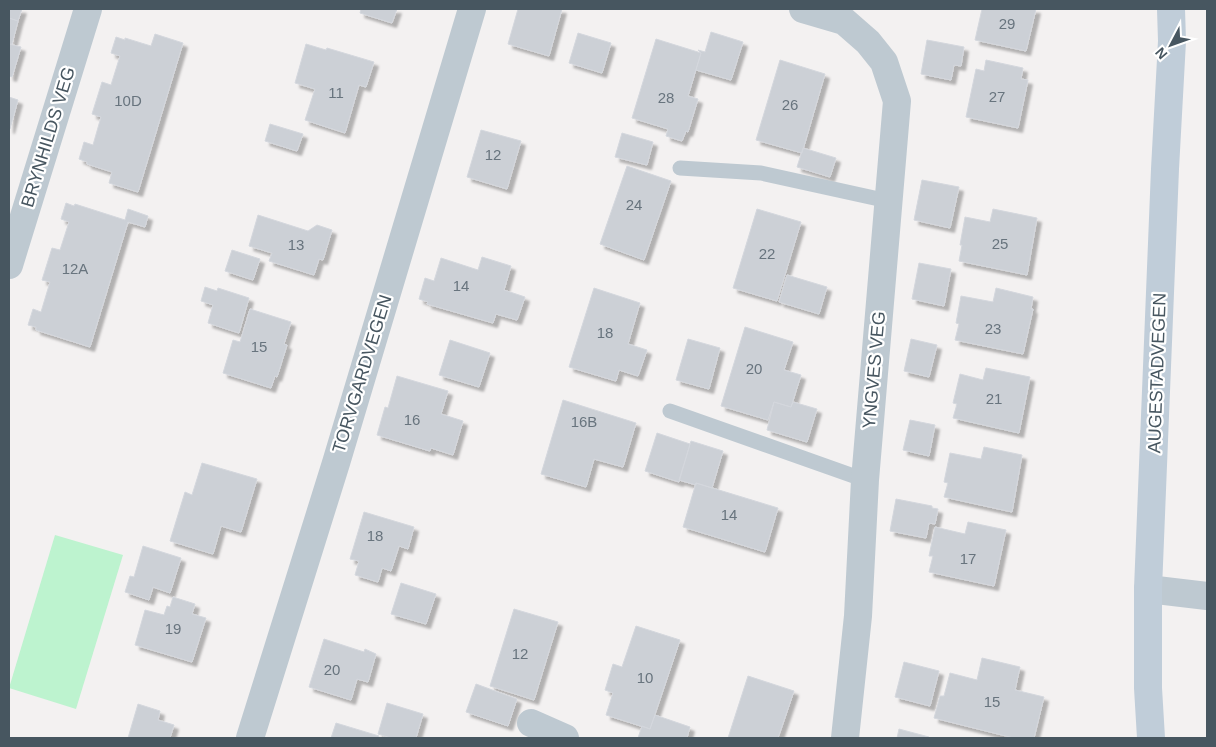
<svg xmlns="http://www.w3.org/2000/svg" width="1216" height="747" font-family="Helvetica,sans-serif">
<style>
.green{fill:#bdf3cf}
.building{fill:#ccd0d6;stroke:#d4d7dd;filter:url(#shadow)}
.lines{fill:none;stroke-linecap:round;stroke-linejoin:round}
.lane{stroke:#bec9d1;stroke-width:15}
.street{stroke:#bec9d1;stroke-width:28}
.secondary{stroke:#c0cdd9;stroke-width:28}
.labels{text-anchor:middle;stroke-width:4.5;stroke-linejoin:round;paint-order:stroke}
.number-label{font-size:15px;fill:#68747e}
.street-label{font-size:18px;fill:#475660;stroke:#fff}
</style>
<defs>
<filter id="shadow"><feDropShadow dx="4.5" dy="4.5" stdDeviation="1" flood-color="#0004"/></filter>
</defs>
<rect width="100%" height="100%" fill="#f3f1f1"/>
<path class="green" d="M55,535L123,555L76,709L9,688Z"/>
<path class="building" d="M9,9H22L18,21L9,18Z
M361,9H397L392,23L360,13Z
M518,9H562L549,56L508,44Z
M982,9H1036L1026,51L975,40Z
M9,18L18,21L12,44H9Z
M711,32L743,42L731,80L696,70L701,53L698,50L705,52Z
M578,33L611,43L602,73L569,63Z
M155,34L183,43L138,192L109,183L112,172L87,164V162L79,159L84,142L93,145L101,117L92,114L102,82L111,85L120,56L111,53L116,37L125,40V38L151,46Z
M656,39L701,53L688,96L698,99L688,132L686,131L682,141L666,136L668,129L632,118Z
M927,40L964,47L961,66L954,65L951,80L921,74Z
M9,44L21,47L12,77L9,76Z
M306,44L326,50L327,48L374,62L366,87L359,85L345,133L305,120L315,89L295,83Z
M780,60L825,74L802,153L756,140Z
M986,60L1023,68L1021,79L1028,80L1018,128L966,117L976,69L984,71Z
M9,97L18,100L10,129H9Z
M270,124L303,134L297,151L265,141Z
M481,130L521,141L507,189L467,177Z
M622,133L653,142L647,165L615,157Z
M803,148L836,158L830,177L797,167Z
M627,166L671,181L644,260L600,244Z
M922,180L959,187L950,228L914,220Z
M66,203L74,206L75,204L125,220L128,209L148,216L145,227L128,222L90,347L36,330V327L28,325L33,309L41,312L50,282L42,280L52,248L60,250L69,222L61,219Z
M757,209L801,222L777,301L733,288Z
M993,209L1037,218L1027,275L959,261L962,245H960L965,217L990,222Z
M258,215L308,231L317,225L332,230L323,260L319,259L314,275L269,261L272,253L249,246Z
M232,250L260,259L253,280L225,271Z
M482,257L511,266L504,290L525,297L517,320L496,314L493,323L427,304L428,302L419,299L425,278L434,281L441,258L478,270Z
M919,263L951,269L944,306L912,299Z
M787,275L827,287L819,314L779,302Z
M205,287L217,291L218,288L249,298L239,333L208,323L213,305L201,301Z
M594,288L640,303L628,344L647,350L638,376L619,370L616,381L569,367Z
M996,288L1033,297L1031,309H1033L1023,354L955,340L959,324L956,323L961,296L993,302Z
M250,309L291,322L284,344L287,345L277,377L275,376L271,388L223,373L233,340L240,342Z
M745,327L793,342L784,370L801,375L791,407L774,402L768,420L721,406Z
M688,339L720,348L709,389L676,380Z
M911,339L937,345L929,377L904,371Z
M450,340L490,353L479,387L439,375Z
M986,368L1030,377L1019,433L953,418L957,404L953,403L960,374L983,380Z
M397,376L448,391L441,414L463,421L453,455L431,448L430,451L377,435L385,407L388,408Z
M563,400L636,423L623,467L594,459L586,487L541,474Z
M774,402L791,407L793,402L817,409L807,442L767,430Z
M910,420L935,425L929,456L903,450Z
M657,433L690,444L679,482L645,471Z
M691,441L723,451L712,488L696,483V485L679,480Z
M984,447L1022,455L1012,512L944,497L948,483L944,482L950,453L981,459Z
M202,463L257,479L241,532L221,526L213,554L170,541L185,492L192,495Z
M696,483L778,508L765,552L683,527Z
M896,499L932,506V508L938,509L935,524L929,523L926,538L890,531Z
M364,512L414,527L408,549L399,546L391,571L382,568L378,582L355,575L359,561L350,559Z
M968,522L1006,530L994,586L929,572L933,556H929L935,527L965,534Z
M143,546L181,558L170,593L153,587L149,600L125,592L130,576L134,577Z
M401,583L436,594L426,624L391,614Z
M173,597L195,604L192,614L206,618L192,662L135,645L145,610L164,615L167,606L170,607Z
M514,609L558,622L534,700L490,686Z
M636,626L680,640L650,729L606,715L613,693L605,690L613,664L622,667Z
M324,639L364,652L365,649L376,654L368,682L357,679L351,700L309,687Z
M982,658L1020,667L1015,690L1044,697L1034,738H1014L934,718L940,696H944L950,673L977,680Z
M904,662L939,671L930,706L895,697Z
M748,676L794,691L778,738H728Z
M476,684L517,699L508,726L466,712Z
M387,703L423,714L416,738H391L378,734Z
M138,704L160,711L158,720L174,725L170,738H128Z
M655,715L690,727L687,738H638L642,726L650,729Z
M336,723L379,736L378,738H331Z
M899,729L929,737V738H897Z"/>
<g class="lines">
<path class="lane" d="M680,168L761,173L888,201
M670,411L865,480"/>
<path class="street" d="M803,9L844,21L868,42L884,62L897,101L865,480L858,616L845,738
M9,265L88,9
M1148,589L1207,596
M531,723L565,738
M250,738L336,463L472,9"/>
<path class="secondary" d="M1151,738L1148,688V589L1165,169L1172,41L1171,9"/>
</g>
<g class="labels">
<g class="number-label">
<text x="1007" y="29">29</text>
<text x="336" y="98">11</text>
<text x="997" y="102">27</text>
<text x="666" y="103">28</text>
<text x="128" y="106">10D</text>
<text x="790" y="110">26</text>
<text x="493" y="160">12</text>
<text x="634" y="210">24</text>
<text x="1000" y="249">25</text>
<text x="296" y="250">13</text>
<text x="767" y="259">22</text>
<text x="75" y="274">12A</text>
<text x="461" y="291">14</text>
<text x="993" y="334">23</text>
<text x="605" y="338">18</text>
<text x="259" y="352">15</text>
<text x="754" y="374">20</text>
<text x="994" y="404">21</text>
<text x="412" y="425">16</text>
<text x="584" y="427">16B</text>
<text x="729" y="520">14</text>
<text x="375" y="541">18</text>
<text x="968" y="564">17</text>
<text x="173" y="634">19</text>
<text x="520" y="659">12</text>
<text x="332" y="675">20</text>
<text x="645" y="683">10</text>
<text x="992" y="707">15</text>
</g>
<g class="street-label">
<text transform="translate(48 137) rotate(-73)" y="6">BRYNHILDS VEG</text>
<text transform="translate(874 370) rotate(-85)" y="6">YNGVES VEG</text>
<text transform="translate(1157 373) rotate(-88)" y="6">AUGESTADVEGEN</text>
<text transform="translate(362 374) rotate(-73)" y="6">TORVGARDVEGEN</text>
</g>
</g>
<rect width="1216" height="747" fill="none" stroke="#475660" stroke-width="20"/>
<g transform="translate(1171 45) rotate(229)" stroke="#ffffff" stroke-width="4" paint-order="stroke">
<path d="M0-4L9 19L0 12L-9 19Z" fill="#475660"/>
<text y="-8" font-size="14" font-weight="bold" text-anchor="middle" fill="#475660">N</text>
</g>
</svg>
